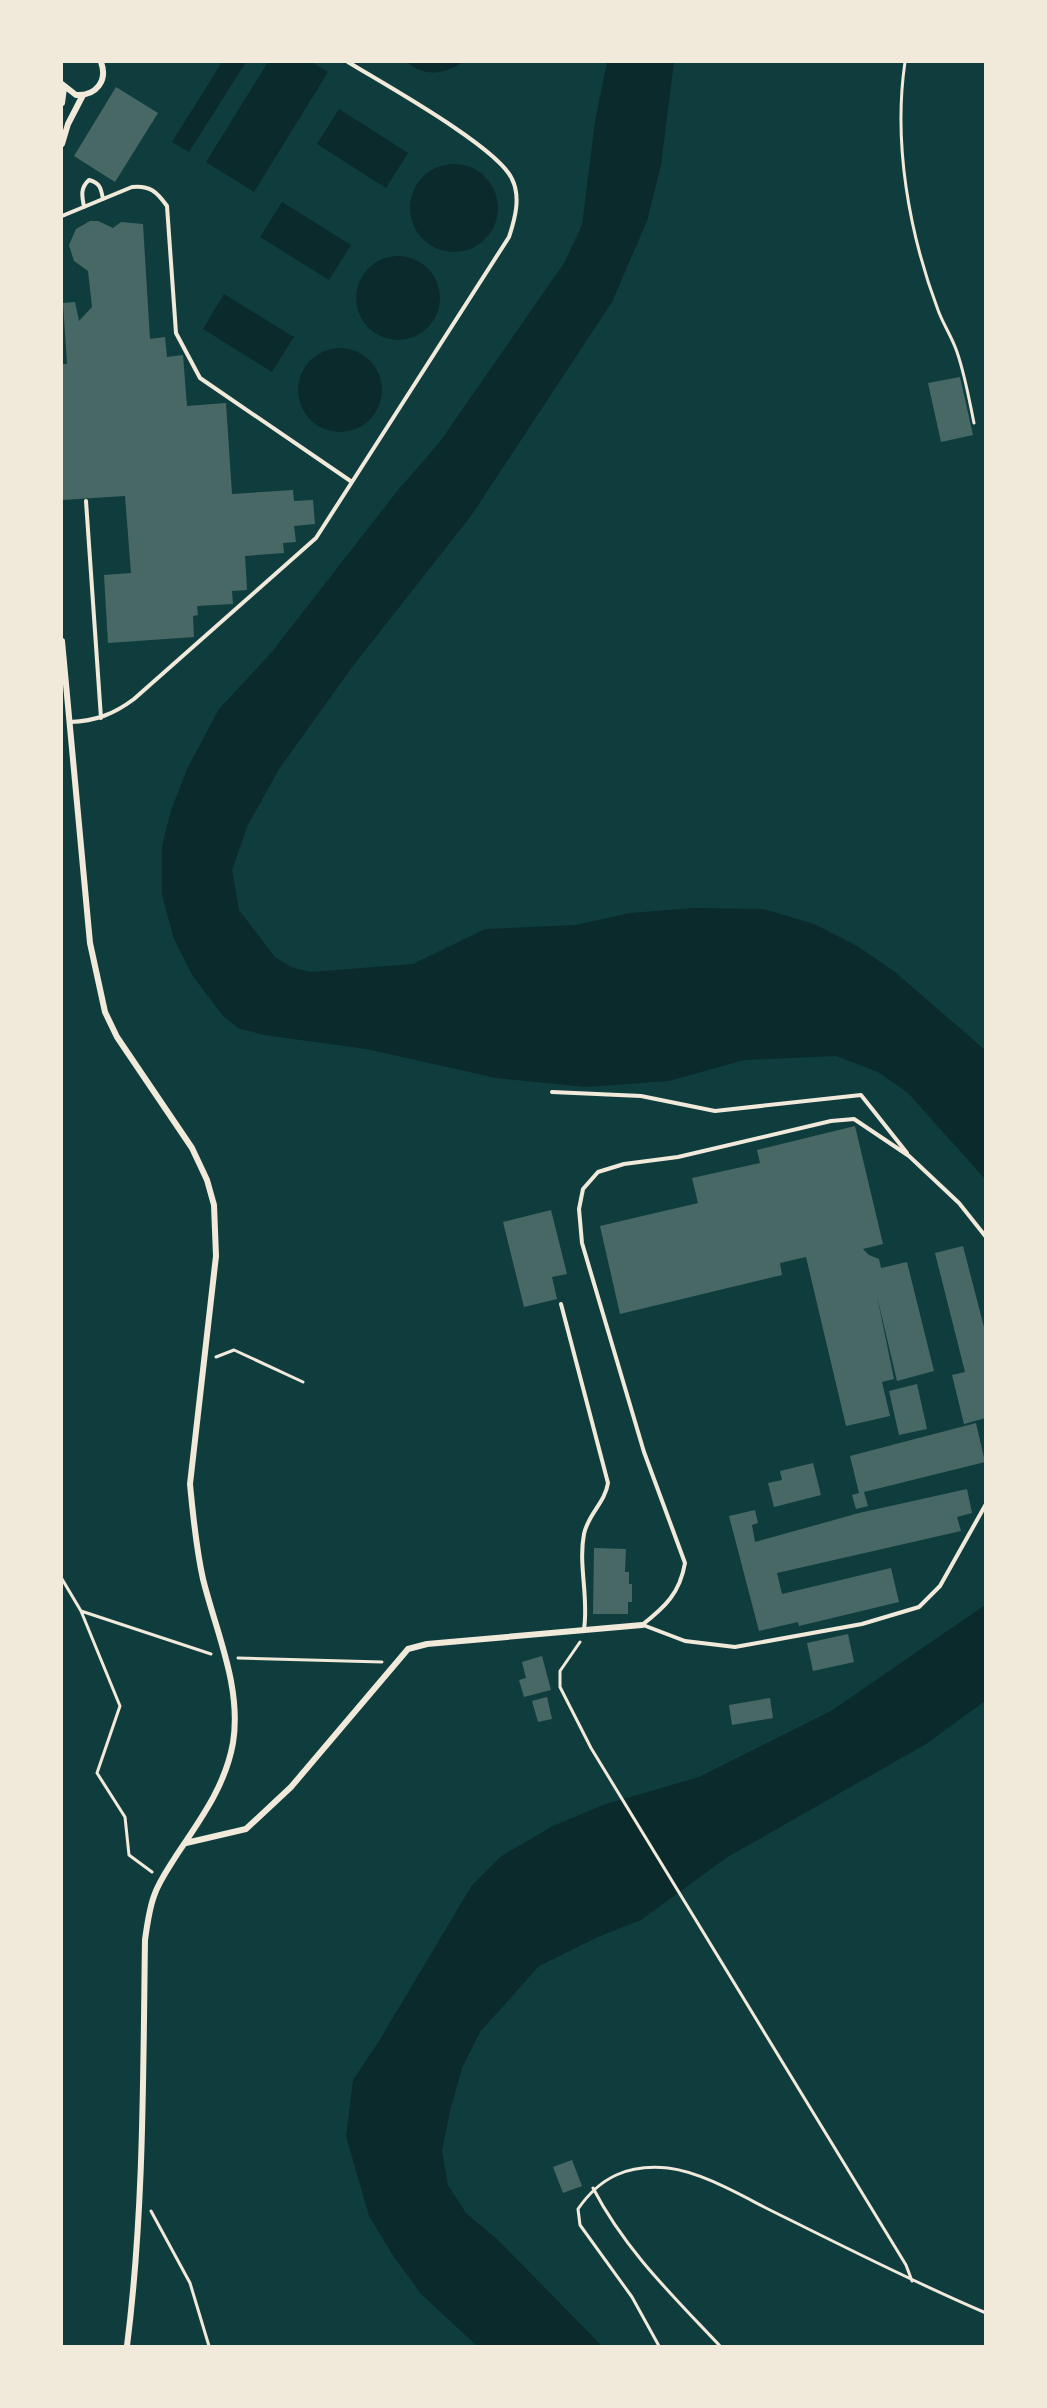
<svg xmlns="http://www.w3.org/2000/svg" width="1047" height="2408" font-family="Ubuntu,sans-serif">
<style>
.water{fill:#0a2a2b}
.building{fill:#486865}
.lines{fill:none;stroke-linecap:round;stroke-linejoin:round}
.path{stroke:#f1e9da;stroke-width:3}
.service{stroke:#f1e9da;stroke-width:4}
.minor{stroke:#f1e9da;stroke-width:6}
</style>
<rect width="100%" height="100%" fill="#0f3d3e"/>
<path class="water" d="M222,62H246L189,152L172,142Z
M268,62H312L328,72L254,192L206,162Z
M406,62H463C444,75 425,77 406,62Z
M607,62H674L661,165L647,221L612,302L471,516L353,666L279,769L247,827L232,870L239,910L275,957L291,967L311,972L413,964L485,929L576,925L630,913L694,908L764,909L814,924L857,946L895,972L985,1050V1179L908,1093L878,1072L836,1056L744,1060L669,1081L586,1087L496,1078L366,1049L264,1035L238,1028L223,1016L192,975L174,939L162,895V846L171,810L188,767L219,709L271,653L398,490L439,443L564,263L582,225L595,121Z
M339,109L408,153L386,188L317,144Z
M410 208a44 44 0 1 1 88 0a44 44 0 1 1-88 0Z
M282,202L351,245L329,280L260,237Z
M356 298a42 42 0 1 1 84 0a42 42 0 1 1-84 0Z
M224,294L294,337L272,372L203,329Z
M298 390a42 42 0 1 1 84 0a42 42 0 1 1-84 0Z
M985,1605V1701L926,1744L726,1858L641,1920L598,1937L539,1966L480,2032L462,2068L450,2111L442,2151L448,2185L466,2213L498,2240L602,2346H477L421,2294L394,2257L369,2216L346,2136L353,2080L379,2041L472,1885L500,1857L553,1826L603,1805L699,1777L831,1711Z"/>
<path class="building" d="M116,87L158,113L115,182L74,156Z
M90,221H98L113,228L121,222L143,224L150,339L165,337L167,357L183,355L187,406L226,403L232,494L293,490L294,501L313,500L315,524L294,526L296,542L283,543L284,553L245,556L247,590L232,591L233,604L197,606L198,615L193,616L194,637L108,643L104,575L131,573L125,496L62,500V364H67L63,303L75,302L79,321L92,307L88,271L74,261L69,245L76,229Z
M960,377L973,435L941,442L928,383Z
M855,1126L883,1244L863,1249L869,1255L879,1259L881,1268L907,1262L934,1371L897,1381L877,1296L894,1379L882,1382L890,1416L846,1426L806,1257L780,1263L782,1275L620,1314L600,1226L698,1203L692,1178L760,1163L757,1150Z
M551,1210L567,1274L552,1277L557,1299L524,1307L503,1222Z
M963,1246L986,1335V1418L964,1424L952,1375L965,1372L935,1253Z
M917,1384L927,1429L899,1435L889,1391Z
M976,1423L985,1462L864,1492L868,1506L856,1509L852,1495L859,1493L850,1456Z
M813,1463L821,1495L774,1507L768,1483L782,1480L780,1471Z
M967,1489L972,1513L957,1517L961,1531L777,1573L782,1594L891,1568L899,1602L799,1626L798,1622L759,1631L729,1516L755,1510L758,1523L752,1525L755,1542L859,1513Z
M594,1548L626,1549L625,1572H629V1584H632V1602H628V1614H593Z
M848,1634L854,1662L813,1671L807,1643Z
M542,1656L551,1690L524,1697L519,1680L526,1678L522,1662Z
M547,1697L552,1719L538,1722L532,1701Z
M770,1698L773,1718L732,1725L729,1705Z
M572,2160L582,2186L563,2193L553,2167Z"/>
<g class="lines">
<path class="path" d="M905,62C893,143 909,233 938,310C943,324 952,337 957,352C965,375 969,399 974,423
M216,1357L234,1350L303,1382
M62,1579L81,1611L211,1654
M81,1611L120,1706L97,1773L125,1817L129,1855L152,1872
M580,1642L560,1671V1687L591,1748L906,2265L912,2281
M238,1658L382,1662
M593,2188C625,2250 673,2296 720,2346
M151,2211L190,2283L209,2346
M659,2346L632,2297L580,2225L578,2209C600,2177 628,2164 668,2168C702,2172 742,2196 772,2211C843,2246 913,2282 986,2313"/>
<path class="service" d="M84,207C82,196 80,188 89,180C100,183 101,188 103,199
M62,216L132,187C150,185 157,192 167,206L176,333L200,378L352,482L509,237C515,219 521,197 512,179C498,147 382,83 348,62
M86,501L101,718
M70,722C96,721 114,714 134,699L316,538L352,482
M552,1092L641,1096L715,1111L861,1095L907,1153
M561,1304L608,1483C605,1503 588,1514 584,1534C578,1565 589,1598 584,1629
M642,1625C665,1607 680,1593 685,1563L644,1452L582,1243L579,1209L583,1189L598,1172L624,1164L678,1157L831,1121L854,1119L909,1156L959,1203L986,1237
M643,1625L685,1641L735,1647L862,1624L919,1607L940,1586L986,1504"/>
<path class="minor" d="M62,84L76,95C96,96 108,81 101,62
M62,103L64,88
M62,144L68,124L83,95
M62,641L90,943L105,1012L117,1037L192,1148L207,1180L214,1205L216,1256L190,1484C193,1516 196,1548 203,1579C216,1632 242,1687 233,1743C225,1787 200,1820 176,1856C168,1869 159,1881 154,1896C149,1910 147,1925 145,1940C143,2076 144,2212 127,2346
M186,1843L246,1829L291,1787L408,1649L427,1644L642,1625"/>
</g>
<rect width="1047" height="2408" fill="none" stroke="#f1e9da" stroke-width="126"/>
</svg>
